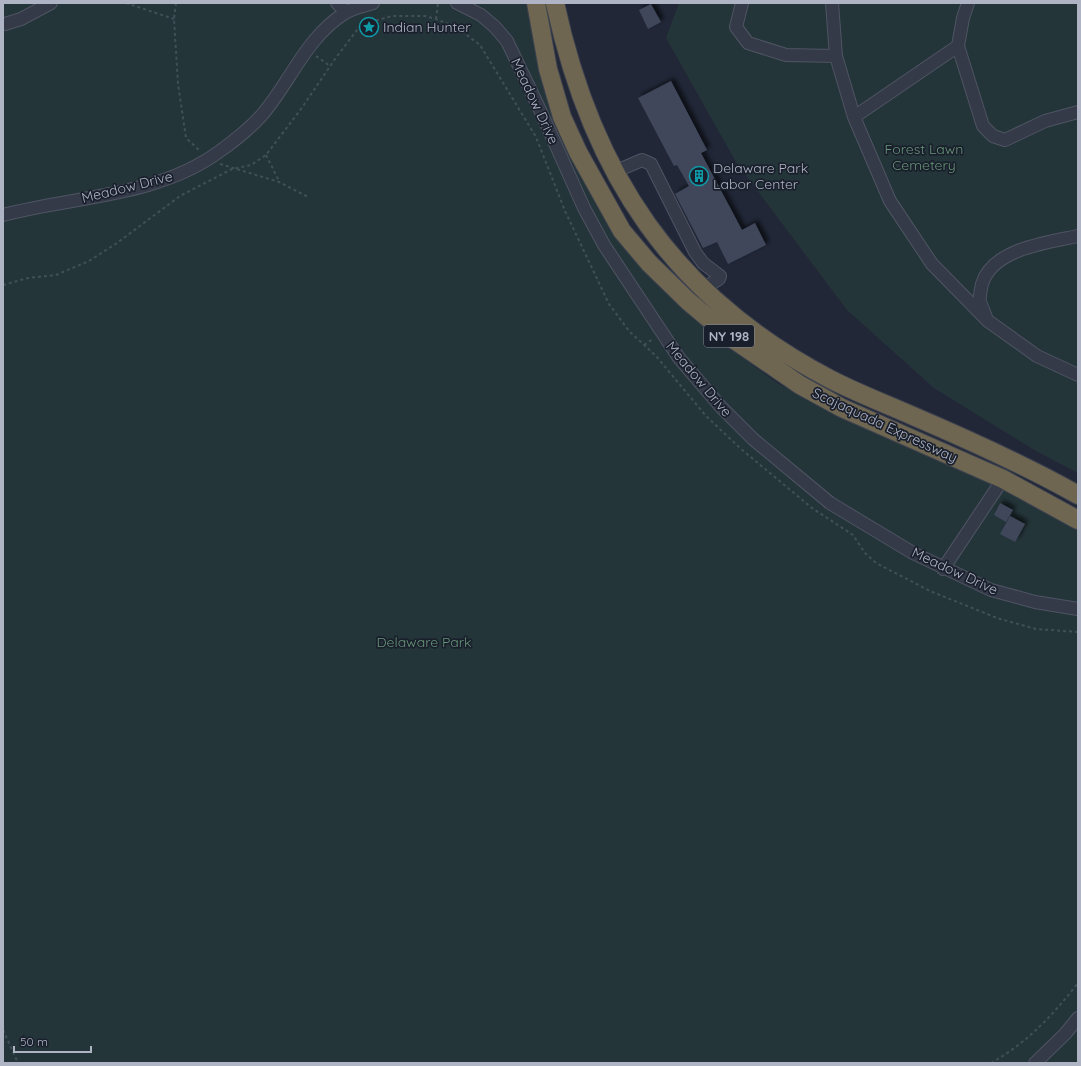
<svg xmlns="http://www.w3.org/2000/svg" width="1081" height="1066" font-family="Quicksand,sans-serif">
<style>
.green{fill:#24353a}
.building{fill:#3f475a;filter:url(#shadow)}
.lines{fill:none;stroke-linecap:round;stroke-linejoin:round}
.minor-casing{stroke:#4f5463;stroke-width:14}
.highway-casing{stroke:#3c414f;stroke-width:20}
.path{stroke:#405056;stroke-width:2;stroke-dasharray:3 3;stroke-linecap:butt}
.minor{stroke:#343a48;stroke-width:12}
.highway{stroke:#6e6651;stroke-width:18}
.labels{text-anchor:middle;stroke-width:3.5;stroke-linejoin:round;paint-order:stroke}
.shield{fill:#1a1f2c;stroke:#828797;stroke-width:1}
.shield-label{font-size:13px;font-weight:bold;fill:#afb4c5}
.poi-label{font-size:14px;fill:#afb4c5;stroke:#1a1f2c;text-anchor:start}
.street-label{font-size:14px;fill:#afb4c5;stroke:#1a1f2c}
.park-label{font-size:14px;fill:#669577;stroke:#1a1f2c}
</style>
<defs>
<filter id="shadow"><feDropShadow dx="3.5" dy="-3.5" stdDeviation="2" flood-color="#0009"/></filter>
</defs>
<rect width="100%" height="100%" fill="#212737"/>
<path class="green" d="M3,3H526L541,67L552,102L674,299L725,345L777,383L812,402L1030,502L1078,531V1063H3Z
M679,3H1078V473L1036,451L934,388L847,310L736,162L666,38Z"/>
<path class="building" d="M651,4L661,22L648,29L639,10Z
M671,81L707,150L701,153L742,230L755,223L766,245L728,264L717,242L703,248L675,194L689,186L677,165L674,166L638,98Z
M1000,503L1013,510L1006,522L994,515Z
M1010,516L1025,524L1015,542L1000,534Z"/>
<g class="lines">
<defs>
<path id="minor" d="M337,3L346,12
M457,3L481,15L495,27L507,41L540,110L584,208L604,245L679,358L721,407L753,439L830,503L913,553L991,590L1035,602L1078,609
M742,3L736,27L748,43L786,55L836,56
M832,3L836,56L854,117L890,201L932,264L988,321L1037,356L1078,375
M968,3L963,18L958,46L983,126L993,136L1005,140L1045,121L1078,112
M5,24L21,19L51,3
M854,117L958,46
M614,172L642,160L651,164L695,252L703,263L720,276L719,279L702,289
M3,215C74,196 158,197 220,151C234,141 249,129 261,116C290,83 306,37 345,13C353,8 364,6 373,3
M986,317C984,312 982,307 980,302C979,297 981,289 982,284C992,249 1048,242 1078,236
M943,569L1003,479
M1035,1063L1065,1034L1078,1018"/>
<path id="highway" d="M536,3L548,69L562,117L578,152L622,231L649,263L688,301L733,339L800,385L842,408L1003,479L1078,520
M555,3C592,174 673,297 830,379C857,393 886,404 913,416C969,440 1025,465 1078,495"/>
</defs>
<use href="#minor" class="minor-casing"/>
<use href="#highway" class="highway-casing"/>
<path class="path" d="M126,3L174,19
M176,3L174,19L178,84L186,138L200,151
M436,19L438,3
M316,56L330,66
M266,155L279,181
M220,164L279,182L308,197
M3,285L28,278L56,275L89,261L117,243L180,196L232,169L251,165L266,155L301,109L335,59L357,30L367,23L392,16H425L436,19L456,27L480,45L536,137L565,211L609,304L629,331L656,356L706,416L741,449L812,508L853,535L865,553L876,563L930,591L997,618L1036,629L1078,632
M644,345L653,339
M3,1030L18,1063
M991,1063C1027,1043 1053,1015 1078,983"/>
<use href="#minor" class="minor"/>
<use href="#highway" class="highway"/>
</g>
<defs>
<symbol id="sight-ring" viewBox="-11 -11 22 22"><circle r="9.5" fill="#1a1f2c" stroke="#0f9aa8" stroke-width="1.5"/><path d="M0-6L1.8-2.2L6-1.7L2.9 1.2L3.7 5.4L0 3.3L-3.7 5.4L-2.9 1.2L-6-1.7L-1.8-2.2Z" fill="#0f9aa8"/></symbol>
<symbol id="building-ring" viewBox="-11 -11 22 22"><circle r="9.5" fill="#1a1f2c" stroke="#0f9aa8" stroke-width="1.5"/><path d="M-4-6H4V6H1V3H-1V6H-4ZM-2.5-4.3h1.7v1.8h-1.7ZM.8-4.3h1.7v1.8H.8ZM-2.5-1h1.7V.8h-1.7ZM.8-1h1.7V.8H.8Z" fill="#0f9aa8"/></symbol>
</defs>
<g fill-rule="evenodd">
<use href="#sight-ring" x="358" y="16" width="22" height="22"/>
<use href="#building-ring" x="688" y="165" width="22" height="22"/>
</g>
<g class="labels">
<rect class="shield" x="704" y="325" width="50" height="22" rx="3"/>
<g class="shield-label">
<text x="729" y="341">NY 198</text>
</g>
<g class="poi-label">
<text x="383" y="32">Indian Hunter</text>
<text x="713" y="173">Delaware Park<tspan x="713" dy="16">Labor Center</tspan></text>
</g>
<g class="street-label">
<text transform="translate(535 101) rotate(65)" y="5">Meadow Drive</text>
<text transform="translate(127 187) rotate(-14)" y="5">Meadow Drive</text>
<text transform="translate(699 379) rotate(50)" y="5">Meadow Drive</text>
<text transform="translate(885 425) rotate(25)" y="5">Scajaquada Expressway</text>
<text transform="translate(955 571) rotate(25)" y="5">Meadow Drive</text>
</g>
<g class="park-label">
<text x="924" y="154">Forest Lawn<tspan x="924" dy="16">Cemetery</tspan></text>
<text x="424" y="647">Delaware Park</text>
</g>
</g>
<rect width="1081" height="1066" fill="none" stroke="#afb4c5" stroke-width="8"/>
<path d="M14 1046v6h77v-6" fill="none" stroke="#afb4c5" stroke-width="2"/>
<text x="20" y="1046" font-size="12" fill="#afb4c5" stroke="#1a1f2c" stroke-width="3" paint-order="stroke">50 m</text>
</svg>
